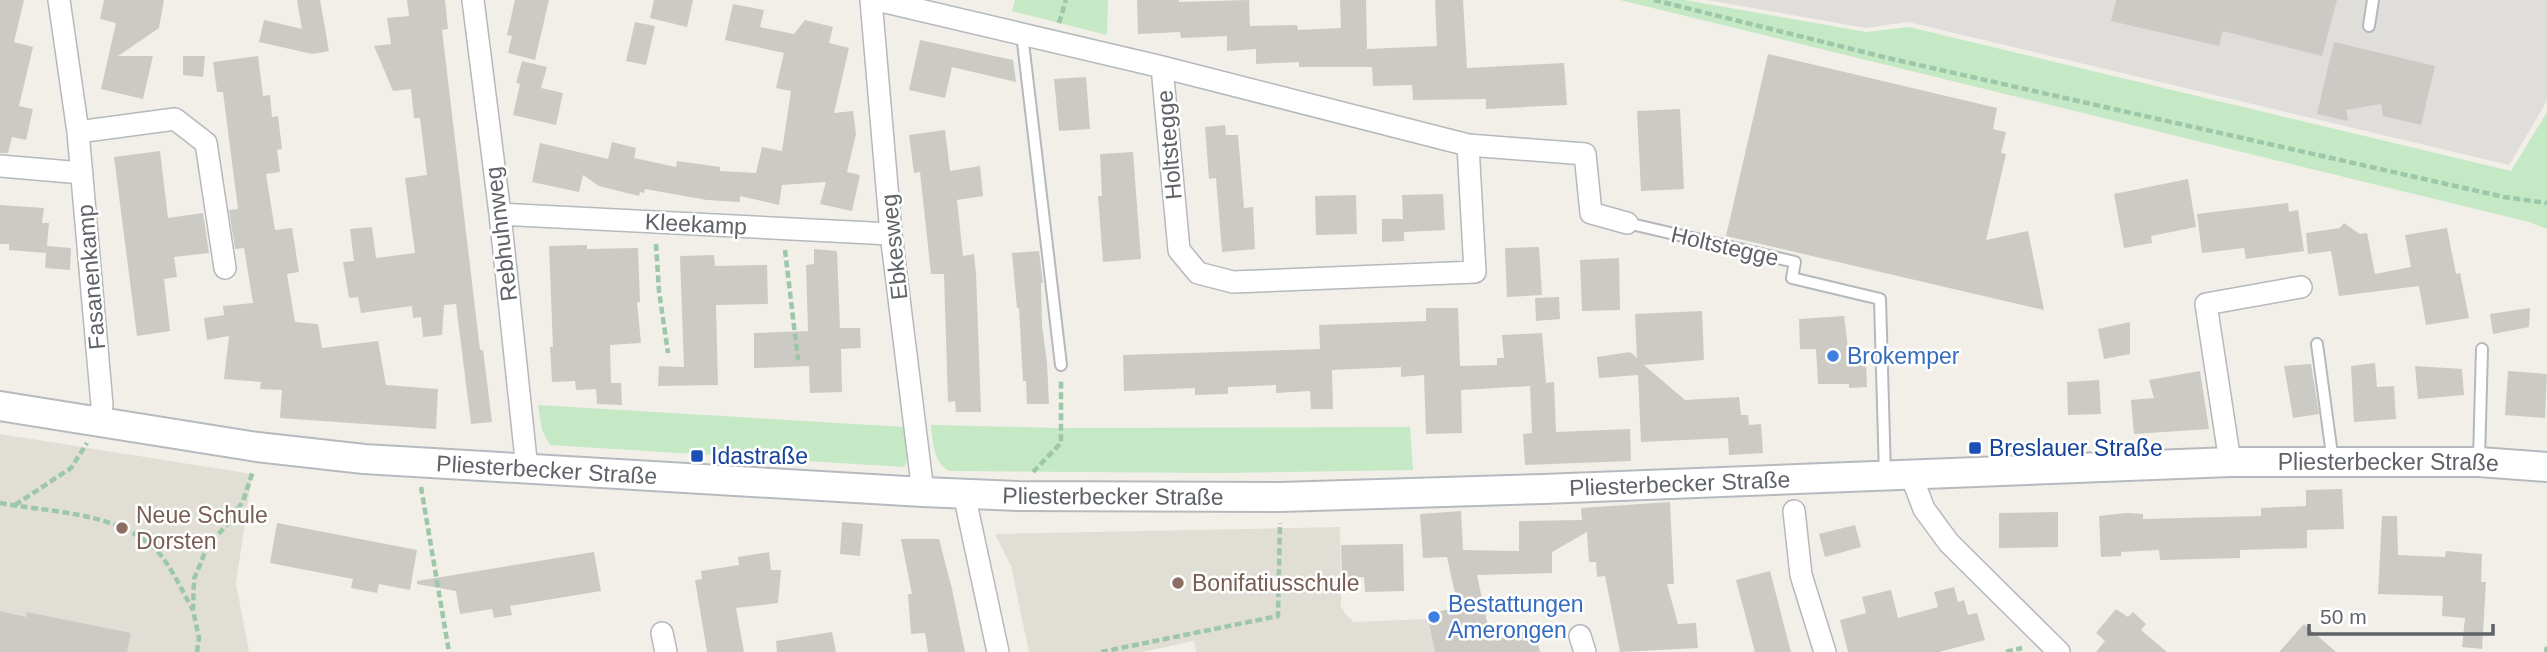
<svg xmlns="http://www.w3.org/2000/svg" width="2547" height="652" font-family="Helvetica,sans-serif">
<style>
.industrial{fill:#e0deda}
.education{fill:#e1ded6}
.green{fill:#c5e8c5}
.building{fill:#cccac5}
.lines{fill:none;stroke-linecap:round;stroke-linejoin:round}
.service-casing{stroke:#b5b8bc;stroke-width:14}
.minor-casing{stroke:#b5b8bc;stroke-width:24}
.secondary-casing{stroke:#b6babf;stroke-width:32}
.path{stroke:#9cc7a9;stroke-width:4.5;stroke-dasharray:7 3.5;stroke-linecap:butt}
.service{stroke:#fff;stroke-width:10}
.minor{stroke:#fff;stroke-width:21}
.secondary{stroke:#fff;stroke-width:28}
.shop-dot{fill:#3f7fe0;stroke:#fff;stroke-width:2.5}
.transit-dot{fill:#1a4fb4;stroke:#fff;stroke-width:2.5}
.education-dot{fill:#8d6e63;stroke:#fff;stroke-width:2.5}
.labels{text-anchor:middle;stroke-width:5;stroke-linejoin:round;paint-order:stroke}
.street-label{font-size:23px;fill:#5f6368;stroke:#fff}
.shop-label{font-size:23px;fill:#366cbe;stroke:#fff;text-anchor:start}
.transit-label{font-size:23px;fill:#164399;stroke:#fff;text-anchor:start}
.education-label{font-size:23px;fill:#785e54;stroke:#fff;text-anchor:start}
</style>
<rect width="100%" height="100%" fill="#f1efe8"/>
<path class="industrial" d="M1707,0H2547V101L2509,165L1908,22L1866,28Z"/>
<path class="education" d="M0,434L252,474L236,583L249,652H0Z
M1340,527L1341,607L1346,615L1354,622L1428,619L1435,652H1196L1194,641L1142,652H1029L1011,566L995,534Z"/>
<path class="green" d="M1015,0H1108L1107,35L1012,11Z
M1620,0H1685L1866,32L1909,27L2511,171L2547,112V229L2529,222Z
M538,405L904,427L909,457L904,467L550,445L542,430Z
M931,425L1061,428L1410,427L1413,470L1220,473L949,471C933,461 933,443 931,425Z"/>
<path class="building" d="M0,0H24L14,42L33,47L19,106L33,109L26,140L12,137L8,153H0Z
M104,0H164L159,28L118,56H153L143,99L101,89L116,23L100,19Z
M297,0H320L329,51L312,54L259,42L264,20L302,29Z
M407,0H445L448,29L442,30L480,350H483L492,422L471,424L456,304L444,305L442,335L423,337L421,317L413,318L412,306L361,313L358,297L349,298L343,262L354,261L350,229L372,227L376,258L415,253L405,178L427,175L420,118H414L411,89L393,91L374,46L391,44L387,18L409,16Z
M515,0H549L535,60L508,53L512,36L507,35Z
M654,0H693L687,27L650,18Z
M1137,0H1179V2L1249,0L1250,26L1297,25L1298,30L1341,28L1340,0H1366L1367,49L1437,46L1435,0H1463L1467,68L1564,63L1567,105L1486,109V99L1413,100L1412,85L1373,86L1372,67H1299V62L1256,64V49L1227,51V36L1181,38L1180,32L1138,34Z
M2116,0H2337L2322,56L2223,31L2219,46L2111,21Z
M733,4L764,10L760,27L794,34L805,20L833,27L829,43L849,48L834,113L853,111L856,134L847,172L860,175L852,211L820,204L826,182L782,185L779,205L740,196V202L707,200L645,189L644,193L640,192L639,196L599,186L583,175L579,192L532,182L540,143L608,159L612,142L636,148L634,158L676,167L677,161L720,167V171L756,173L762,147L782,151L791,91L776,88L784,53L725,40Z
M635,22L655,26L646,65L626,61Z
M920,40L1013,60L1016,82L952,67L945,98L909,90Z
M2334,42L2435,66L2421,125L2383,116L2381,104L2346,110L2348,121L2317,114Z
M1768,54L1997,108L1993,129L2006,132L2001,153L2006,154L1986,240L2028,231L2044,310L1726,236Z
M183,56H205L203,77L183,75Z
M258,56L263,96L270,95L272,117L278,116L282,149L277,150L280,172L266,174L275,230L292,228L299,272L287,274L295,322L318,324L322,348L378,341L386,385L438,389L436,429L280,418L282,390L260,389L261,382L224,379L229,336L207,340L204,318L224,315L223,306L253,303L244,248L235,249L229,210L238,209L223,92H217L213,62Z
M522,61L547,67L541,88L563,93L556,125L513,115L520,84L516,83Z
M1086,77L1090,129L1059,131L1054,79Z
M1680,109L1684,189L1641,191L1637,111Z
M1225,125L1226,135H1238L1244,208L1253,207L1255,249L1222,252L1216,178L1209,179L1205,127Z
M945,130L950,171L980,166L983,196L957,200L963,256L974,254L976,273L981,412H956L955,401L948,402L944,274H931L920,172L914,173L909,135Z
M160,151L168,218L203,213L209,253L174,257L177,277L164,279L170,331L137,336L114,157Z
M1133,152L1141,259L1103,262L1098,196H1102L1100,154Z
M2188,179L2196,227L2151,236L2152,243L2124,248L2114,194Z
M1443,194L1445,230L1404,232V241L1382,242V219H1403L1402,195Z
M1356,195L1357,234L1316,235L1315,196Z
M2288,203L2289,212L2298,210L2304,251L2246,259L2244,248L2202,253L2197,214Z
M0,205L44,208L42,223H49L47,246L71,248L70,270L45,268L46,253L9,250V244H0Z
M2344,223L2360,234L2367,233L2375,274L2411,267L2405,235L2447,228L2456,274L2460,273L2469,318L2426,325L2419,286L2339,296L2331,251L2308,254L2306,233L2340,228Z
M587,245V249L638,248L640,302H637L641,343L610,345L611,383H621L622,405L597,404L596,389L576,390L575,381L552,382L550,347H553L549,246Z
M1539,247L1542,295L1507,297L1505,248Z
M814,249L837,251L840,328H860L861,348L841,349L842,392L810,393L809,366L754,368V333L808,331L806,265L814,264Z
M1039,251L1043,283H1041L1042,325L1047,362L1049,404H1027L1026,381H1023L1019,308H1017L1012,253Z
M714,255L715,266L767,265L768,304L716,305L718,385L658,386L659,366L684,367L680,256Z
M1619,258L1620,310L1582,311L1580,260Z
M1559,297L1560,319L1536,321L1535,298Z
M1426,308H1458L1460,366L1497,365V358H1504L1502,335L1542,333L1546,383L1554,382L1556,432L1630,429L1631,461L1525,465L1523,434L1532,433L1530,386L1461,390L1462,433L1426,434L1424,375L1401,377V367L1332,370L1333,409H1311L1310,391L1276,393V385L1228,387V394L1195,395V388L1124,391L1123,355L1320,349L1319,325L1426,321Z
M2530,308L2529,327L2493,334L2490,314Z
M1702,311L1704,360L1644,365L1685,400L1739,397L1741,415H1748L1749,425L1761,424L1763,453L1729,455L1728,438L1641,442L1638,375L1599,378L1597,357L1630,352L1637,358L1635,314Z
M1844,316L1850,363L1866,362L1867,387L1849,388V384H1818L1816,349H1800L1799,319Z
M2130,322V354L2104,359L2098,329Z
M2375,363L2377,387L2394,386L2396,419L2354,422L2351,366Z
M2311,364L2319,414L2293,418L2284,366Z
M2415,366L2462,369L2464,395L2418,399Z
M2200,371L2209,429L2134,434L2131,400L2154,398L2149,380Z
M2508,371L2547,374L2545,418L2505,415Z
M2099,380L2101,414L2068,415L2067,382Z
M2342,489L2344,529L2307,530V548L2240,550V558L2160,560L2159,550L2121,552V556L2101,557L2099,516L2126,513L2143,514V519L2261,516V508L2306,506V490Z
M1670,502L1674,584H1667L1678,624L1696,623L1698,648L1620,652L1605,576L1597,577L1596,562H1589L1587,532L1552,552V573L1477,575L1491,641L1534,629L1540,652H1435L1427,614L1458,607L1447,557L1423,558L1420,514L1461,511L1463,550L1519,551V521L1582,520L1581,508Z
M2058,512V547L1999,548V513Z
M2382,516H2397L2398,555L2445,557L2446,551L2482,554L2481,582H2486L2482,649L2462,647L2465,618L2442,616L2443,596L2378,594Z
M842,522L863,524L860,556L840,554Z
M277,523L417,550L410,590L379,584L377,593L351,588L353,579L270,563Z
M1855,525L1861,547L1825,557L1819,534Z
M901,539H939L952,589L965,652H928L925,633L911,634L908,594H912Z
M1403,544L1404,591L1365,592L1364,577L1342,578L1341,545Z
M594,552L601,591L510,606L512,615L494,618L492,609L460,614L456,591L417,584V581Z
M769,552L771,570H781L778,603L736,608L744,652H707L695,580L702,579L701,571L739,565L738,557Z
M1770,571L1787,637L1791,652H1755L1736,580Z
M1954,587L1958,602L1964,600L1968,615L1977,613L1985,640L1939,652H1848L1840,620L1866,613L1862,597L1891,590L1898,618L1938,607L1934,592Z
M2116,609L2128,617L2133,612L2146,624L2141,630L2167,652H2096L2105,641L2096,633Z
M0,611L26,617L27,612L131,633L127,652H0Z
M2304,624L2336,652H2279Z
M832,632L836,652H777L776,641Z"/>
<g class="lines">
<defs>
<path id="service" d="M2369,26L2373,0
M1022,34L1061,365
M1627,223L1795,262L1792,278L1880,299L1885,475
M2317,344L2333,462
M2479,459L2482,349"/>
<path id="minor" d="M59,0L78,132L102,405L100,423
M473,0L500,214L527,469
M871,0L891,234L923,492
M877,0L1162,67L1468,145L1585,154L1591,213L1627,223
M1162,67L1179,250L1198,273L1233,282L1475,272L1468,145
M78,132L175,119L206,143L225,268
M0,166L82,173
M500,214L891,234
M2230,462L2206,304L2301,287
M1911,475L1924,509L1949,543L2059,652
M964,494L998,652
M1794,511L1801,575L1825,652
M662,633L666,652
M1580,636L1585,652"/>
<g id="secondary">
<path id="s1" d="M0,406L257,447L364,459L923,492L1019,496L1280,497L1543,489L2230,462H2479L2547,467"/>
</g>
</defs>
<use href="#service" class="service-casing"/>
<use href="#minor" class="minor-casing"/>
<use href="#secondary" class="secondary-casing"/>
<path class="path" d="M1654,0L1892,59L2504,197L2547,203
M1059,23L1066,0
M656,244L659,291L668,353
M785,250L798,360
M1033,472L1061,443V380
M421,487L449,652
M0,503C48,512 115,512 153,547C169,561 182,591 193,610
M15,505L71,468L87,443
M154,547L208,545
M197,652L199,638L193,610L194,579L208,545L228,524L243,501L253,471
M1101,652L1278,616L1280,523
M2006,652L2022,648
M2546,652L2547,647"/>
<use href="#service" class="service"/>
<use href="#minor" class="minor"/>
<use href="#secondary" class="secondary"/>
</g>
<g class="shop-dot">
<circle cx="1833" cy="356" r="7"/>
<circle cx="1434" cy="617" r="7"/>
</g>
<g class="transit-dot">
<rect x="1968" y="441" width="14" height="14" rx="3.5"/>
<rect x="690" y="449" width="14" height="14" rx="3.5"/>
</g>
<g class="education-dot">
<circle cx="122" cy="528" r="7"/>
<circle cx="1178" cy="583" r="7"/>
</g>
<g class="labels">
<g class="street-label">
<text transform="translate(1169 145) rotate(-95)" y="8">Holtstegge</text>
<text transform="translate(696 224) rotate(3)" y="8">Kleekamp</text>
<text transform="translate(501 234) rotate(-97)" y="8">Rebhuhnweg</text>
<text transform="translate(1725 246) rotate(13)" y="8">Holtstegge</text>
<text transform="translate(894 247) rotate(-96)" y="8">Ebkesweg</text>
<text transform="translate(91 277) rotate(-95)" y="8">Fasanenkamp</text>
<text dy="8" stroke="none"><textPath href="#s1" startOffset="2394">Pliesterbecker Straße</textPath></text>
<text dy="8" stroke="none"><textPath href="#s1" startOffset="551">Pliesterbecker Straße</textPath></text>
<text dy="8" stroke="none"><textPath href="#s1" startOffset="1685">Pliesterbecker Straße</textPath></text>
<text dy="8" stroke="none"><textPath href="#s1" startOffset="1118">Pliesterbecker Straße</textPath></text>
</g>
<g class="shop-label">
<text x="1847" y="364">Brokemper</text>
<text x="1448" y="612">Bestattungen<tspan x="1448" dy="26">Amerongen</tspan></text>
</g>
<g class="transit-label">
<text x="1989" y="456">Breslauer Straße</text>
<text x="711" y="464">Idastraße</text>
</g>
<g class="education-label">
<text x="136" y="523">Neue Schule<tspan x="136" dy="26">Dorsten</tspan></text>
<text x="1192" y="591">Bonifatiusschule</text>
</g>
</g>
<path d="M2309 624v10h184v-10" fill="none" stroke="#5f6368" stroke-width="3.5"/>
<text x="2320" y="624" font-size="21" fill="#5f6368" stroke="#ffffff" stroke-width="5" paint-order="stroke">50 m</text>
</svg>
